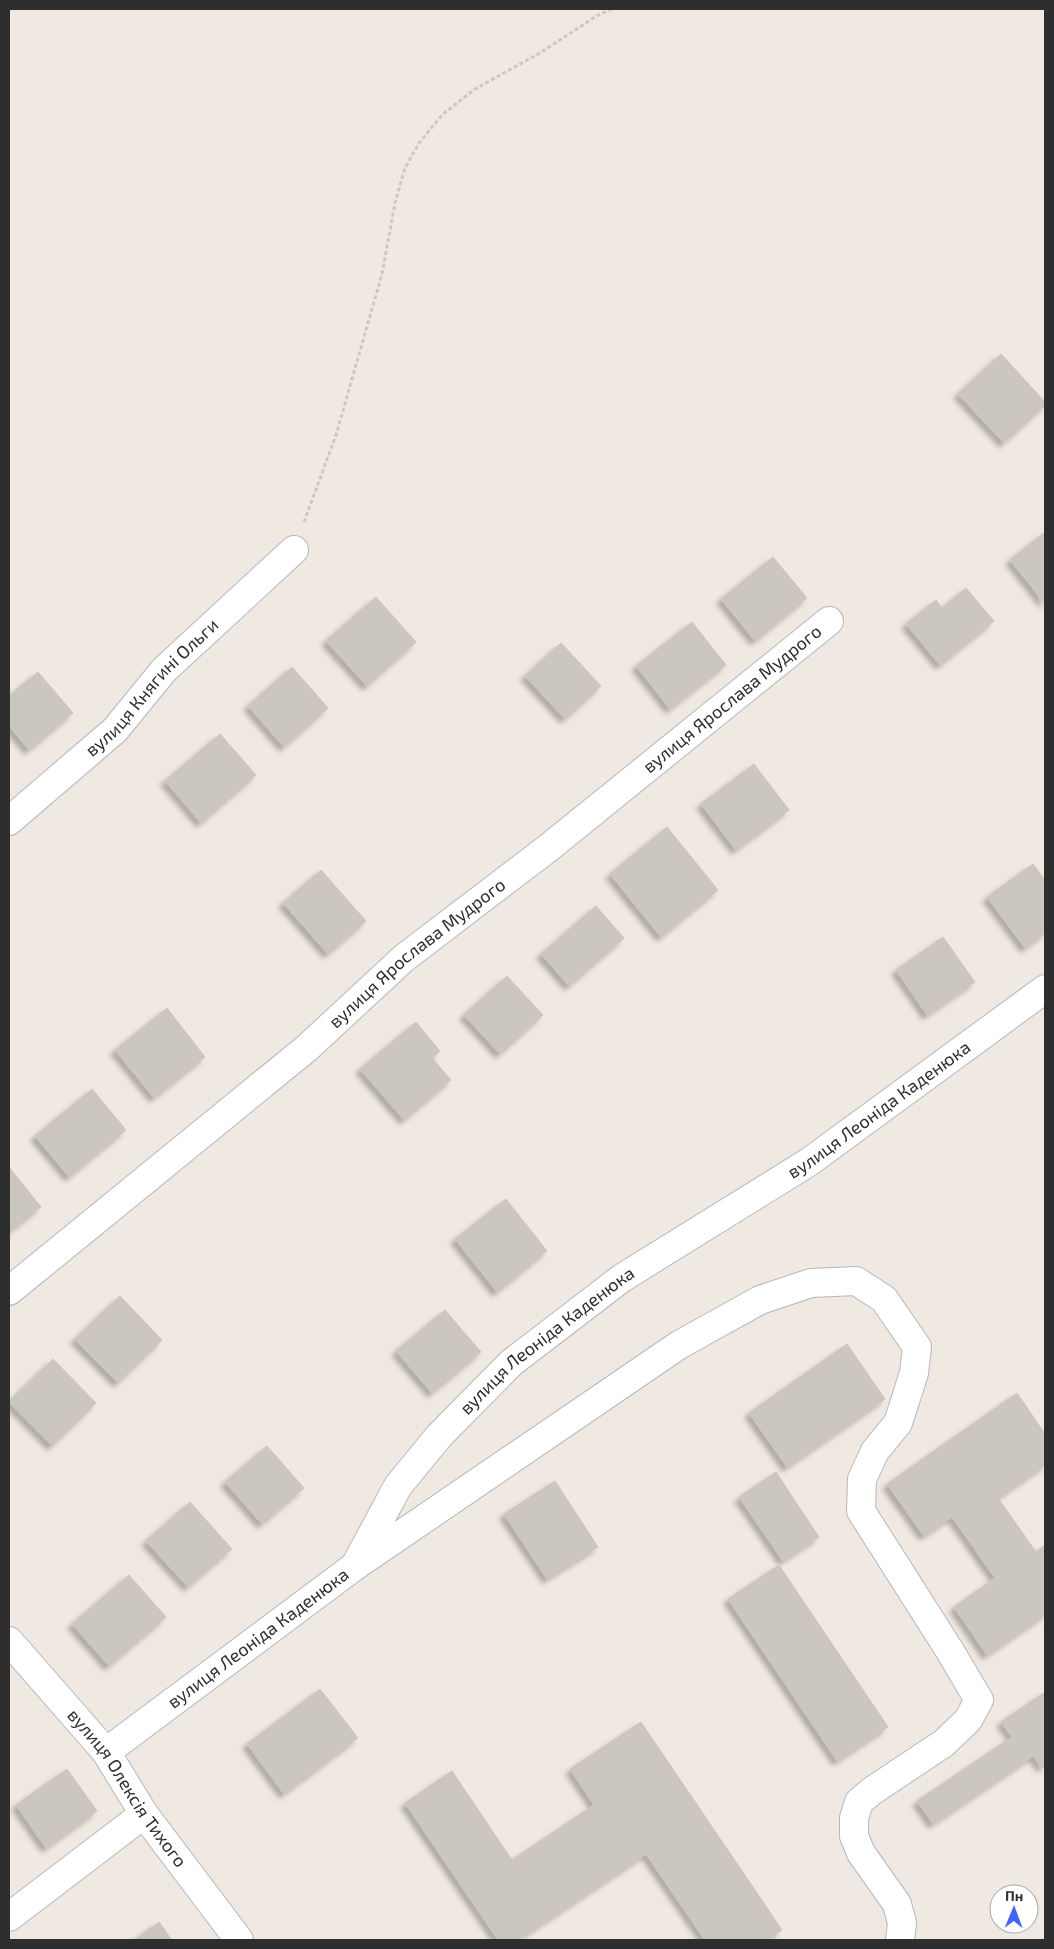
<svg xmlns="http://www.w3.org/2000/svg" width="1054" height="1949" font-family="'Exo 2',sans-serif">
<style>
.building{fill:#cbc7bf;stroke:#cbc5ba;filter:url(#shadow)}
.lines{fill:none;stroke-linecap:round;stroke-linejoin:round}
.minor-casing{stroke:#b4b7c1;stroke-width:30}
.path{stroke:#c9c9c9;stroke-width:3;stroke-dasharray:4 2.5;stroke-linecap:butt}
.minor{stroke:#fff;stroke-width:28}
.labels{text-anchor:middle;stroke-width:4;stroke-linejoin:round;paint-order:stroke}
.street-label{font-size:18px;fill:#2e2e2e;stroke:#fff}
</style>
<defs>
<filter id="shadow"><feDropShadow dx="-4.5" dy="4.5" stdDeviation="2.5" flood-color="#0004"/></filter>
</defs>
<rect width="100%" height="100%" fill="#efe9e1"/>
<path class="building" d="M1001,354L1045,402V405L1004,443L958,394Z
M1045,532V604L1010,560Z
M773,557L807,598L755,641L721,599Z
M966,588L994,621L940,665L906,624L936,600L942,608Z
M376,597L416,642L367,686L326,641Z
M692,622L726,665L670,709L636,666Z
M561,643L601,686L565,719L525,676Z
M292,667L328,708L284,747L248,706Z
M38,672L73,713L29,750L9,726V696Z
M220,734L256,775L201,823L165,781Z
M754,764L789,810L736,850L701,804Z
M667,827L718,890L661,937L610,874Z
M1033,864L1045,880V933L1025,948L987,897Z
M321,870L366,921L328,954L283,903Z
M596,906L624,938L569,986L541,954Z
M943,937L975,982L927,1015L896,970Z
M507,976L543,1015L500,1054L464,1015Z
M167,1008L205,1057L154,1098L115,1050Z
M416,1022L440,1051L432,1058L451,1080L404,1120L360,1069Z
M92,1089L126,1130L69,1177L35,1136Z
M9,1167L41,1207L9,1232Z
M506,1199L547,1251L497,1292L455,1239Z
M120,1296L162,1340L118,1383L75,1339Z
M445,1310L481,1352L432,1393L396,1351Z
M847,1344L885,1399L787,1467L749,1413Z
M53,1359L96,1403L52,1446L9,1402Z
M1017,1393L1045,1434V1465L998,1498L1036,1552L1045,1545V1615L987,1655L954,1607L995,1578L952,1517L924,1536L887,1484Z
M267,1446L304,1488L262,1524L225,1482Z
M776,1472L819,1537L783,1561L739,1497Z
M555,1481L598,1547L547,1579L504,1514Z
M190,1502L232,1549L188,1587L146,1541Z
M779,1565L888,1727L837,1761L728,1599Z
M129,1575L166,1617L109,1666L72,1624Z
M320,1689L358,1738L284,1794L247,1744Z
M1045,1692V1766L1042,1768L1033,1756L933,1824L917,1801L1012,1737L1001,1722Z
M641,1722L782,1930L767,1940H705L646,1854L518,1940H498L405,1803L452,1771L512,1860L594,1805L570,1769Z
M67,1769L97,1811L46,1848L16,1805Z
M159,1922L172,1940H134Z"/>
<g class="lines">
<defs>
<g id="minor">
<path id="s1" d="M9,821L115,730L164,670L294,550"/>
<path id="s2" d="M9,1291L307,1048L404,958L547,849L829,621"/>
<path d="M355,1566L679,1345L760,1300L811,1283L856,1281L884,1299L917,1347L914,1373L898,1423L875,1451L862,1479L861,1511L950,1651L979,1700L968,1720L944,1743L872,1791L859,1802L854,1818V1836L861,1853L897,1904L902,1923L900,1940"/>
<path id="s3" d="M9,1641L106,1752L144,1814L239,1940"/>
<path id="s4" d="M106,1752L355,1566L398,1486L439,1436L511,1363L622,1278L809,1162L1045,989"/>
<path d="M9,1917L144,1814"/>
</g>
</defs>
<use href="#minor" class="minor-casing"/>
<path class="path" d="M304,522L336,435L382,274L395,203L405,168L419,143L443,114L475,89L540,53L598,15L612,9"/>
<use href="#minor" class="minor"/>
</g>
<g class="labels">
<g class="street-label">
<text dy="6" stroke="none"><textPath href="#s1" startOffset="196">вулиця Княгині Ольги</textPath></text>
<text dy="6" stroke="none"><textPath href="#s2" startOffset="935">вулиця Ярослава Мудрого</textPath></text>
<text dy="6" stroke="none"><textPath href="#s2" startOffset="530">вулиця Ярослава Мудрого</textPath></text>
<text dy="6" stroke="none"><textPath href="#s4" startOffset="1016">вулиця Леоніда Каденюка</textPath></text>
<text dy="6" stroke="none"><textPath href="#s4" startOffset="611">вулиця Леоніда Каденюка</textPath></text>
<text dy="6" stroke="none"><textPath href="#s4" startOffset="190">вулиця Леоніда Каденюка</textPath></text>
<text dy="6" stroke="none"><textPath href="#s3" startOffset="189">вулиця Олексія Тихого</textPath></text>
</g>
</g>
<rect width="1054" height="1949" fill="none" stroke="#2e2e2e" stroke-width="20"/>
<g transform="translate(1014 1909) rotate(1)"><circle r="24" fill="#ffffff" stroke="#ababab"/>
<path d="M0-4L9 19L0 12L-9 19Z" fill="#4264fb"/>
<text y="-8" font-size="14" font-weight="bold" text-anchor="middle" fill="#2e2e2e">Пн</text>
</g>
</svg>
